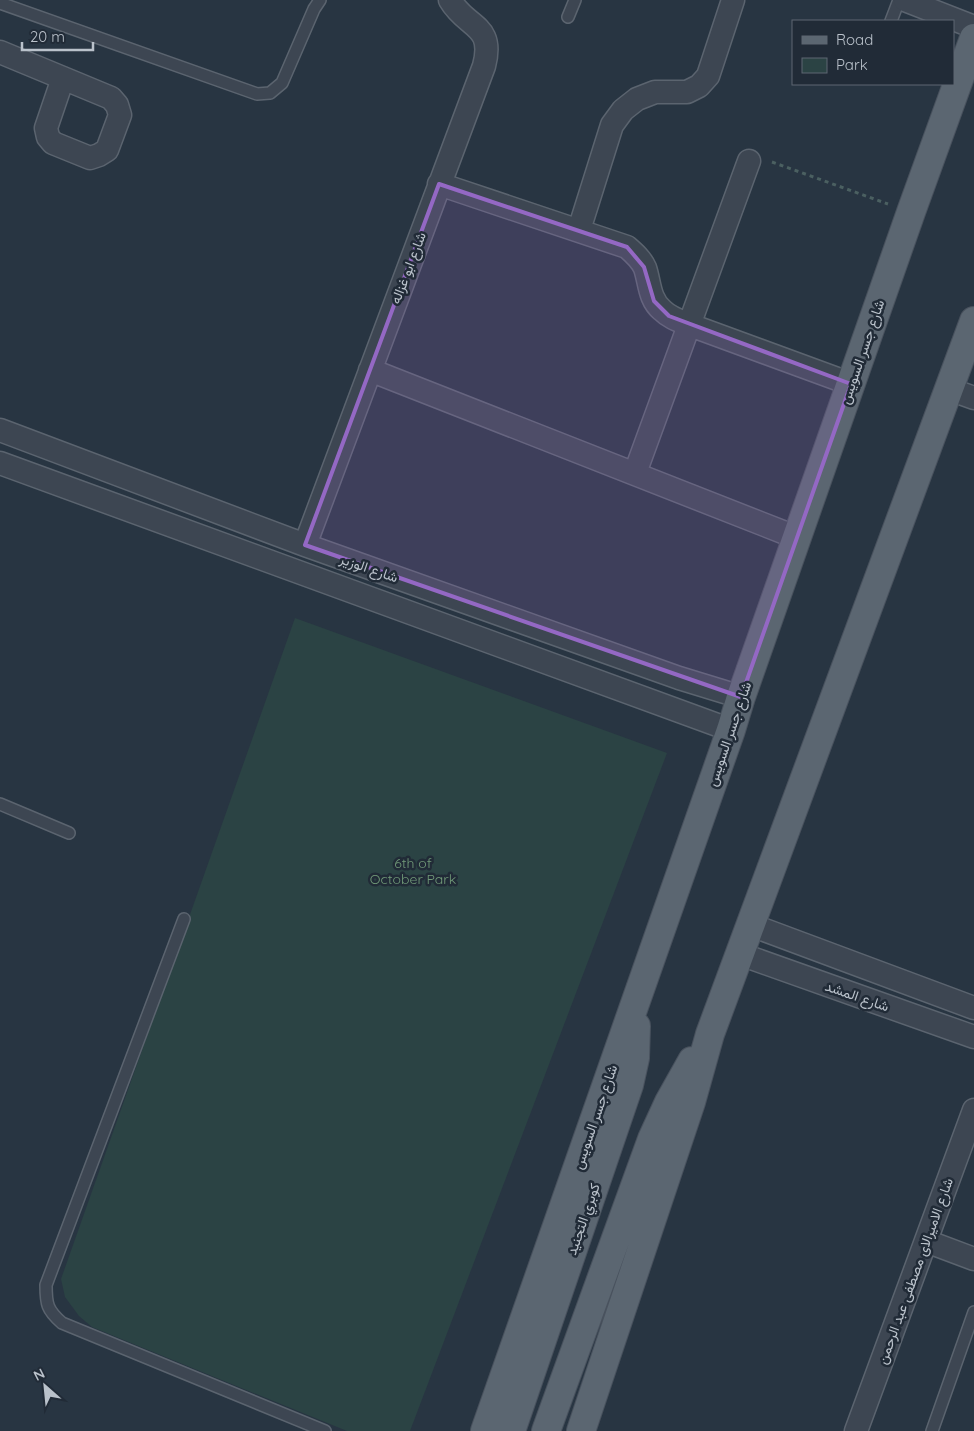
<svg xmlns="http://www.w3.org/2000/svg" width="974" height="1431" font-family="Quicksand,Vazirmatn,sans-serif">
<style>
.green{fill:#2b4344}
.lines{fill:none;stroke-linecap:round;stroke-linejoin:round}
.lane-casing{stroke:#5b646f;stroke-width:14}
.street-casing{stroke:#5b646f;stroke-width:25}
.primary-casing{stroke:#49525e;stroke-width:30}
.path{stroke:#4b6061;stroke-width:3;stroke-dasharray:4 4;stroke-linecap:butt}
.lane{stroke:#3d4652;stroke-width:11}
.street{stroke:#3d4652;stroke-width:22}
.primary{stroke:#5b6671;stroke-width:28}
.marked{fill:#9468c4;fill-opacity:0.2;stroke:#9468c4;stroke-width:4;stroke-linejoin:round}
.labels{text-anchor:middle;stroke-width:5;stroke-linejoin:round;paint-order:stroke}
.street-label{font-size:14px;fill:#bac2cb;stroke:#212b37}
.park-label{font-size:14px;fill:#729b79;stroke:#212b37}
</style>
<rect width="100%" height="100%" fill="#283542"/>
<path class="green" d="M295,618L667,753L410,1431H347L92,1327L79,1316L65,1297L61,1279Z"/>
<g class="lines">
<defs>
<path id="lane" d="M0,3L257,94L270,93L282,83L314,9L320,0
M568,17L575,0
M891,21L899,0
M0,804L69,833
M184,919L46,1285C46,1304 47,1310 62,1323L325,1431
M932,1431L974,1312"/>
<path id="street" d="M905,0L974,27
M0,52L111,98L117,105L120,115L107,150L99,155L90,158L53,143L48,137L46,128L63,78
M439,184L627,247C634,253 641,259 645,268C650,283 649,299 662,310C670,318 680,321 690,325L851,384
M579,230L612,125L623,110L637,99L655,92H687L699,86L708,76L733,0
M370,370L798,538
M949,389L974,398
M0,430L305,545L679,678L741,697
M0,463L731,730
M635,473L749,161
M305,545L484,66C495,24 467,29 450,0
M751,925L974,1008
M740,954L974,1037
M926,1241L974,1259
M856,1431L974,1110"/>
<path id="primary" d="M485,1431L731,730L741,697L911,212L974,38
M511,1431L629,1085L635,1058L636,1026
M546,1431L652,1139L669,1102L692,1061
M581,1431L691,1102L710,1034L974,321"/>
</defs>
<use href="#lane" class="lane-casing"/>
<use href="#street" class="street-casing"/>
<use href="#primary" class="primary-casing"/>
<path class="path" d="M772,162L888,204"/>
<use href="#lane" class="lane"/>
<use href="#street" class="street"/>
<use href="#primary" class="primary"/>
</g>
<path class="marked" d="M439,184L627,247L644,267L654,301L669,316L851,384L741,697L305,545Z"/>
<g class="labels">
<g class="street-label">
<text transform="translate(408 268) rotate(-69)" y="5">شارع ابو غزاله</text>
<text transform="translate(862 352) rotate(-71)" y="5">شارع جسر السويس</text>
<text transform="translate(369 568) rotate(19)" y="5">شارع الوزير</text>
<text transform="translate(729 734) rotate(-71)" y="5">شارع جسر السويس</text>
<text transform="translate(857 996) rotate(19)" y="5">شارع المشد</text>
<text transform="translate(595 1117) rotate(-71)" y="5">شارع جسر السويس</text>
<text transform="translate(583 1219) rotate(-71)" y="5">كوبري التجنيد</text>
<text transform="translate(915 1271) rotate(-70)" y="5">شارع الاميرالاى مصطفى عبد الرحمن</text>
</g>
<g class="park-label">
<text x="413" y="868">6th of<tspan x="413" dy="16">October Park</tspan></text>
</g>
</g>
<rect x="792" y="20" width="162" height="65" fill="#212b37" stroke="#5e6772"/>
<rect x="802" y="36" width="25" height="8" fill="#5b6671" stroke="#5e6772"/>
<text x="836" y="45" font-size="15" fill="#bac2cb">Road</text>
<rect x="802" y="58" width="25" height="15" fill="#2b4344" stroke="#5e6772"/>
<text x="836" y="70" font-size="15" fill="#bac2cb">Park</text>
<g transform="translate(45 1386) rotate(333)" stroke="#212b37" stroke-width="4" paint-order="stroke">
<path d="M0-4L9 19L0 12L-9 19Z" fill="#bac2cb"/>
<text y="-8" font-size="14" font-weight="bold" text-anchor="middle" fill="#bac2cb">N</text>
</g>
<path d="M22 42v8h71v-8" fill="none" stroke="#bac2cb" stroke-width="2.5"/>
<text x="30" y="42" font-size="15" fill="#bac2cb" stroke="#212b37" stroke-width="4" paint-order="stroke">20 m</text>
</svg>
